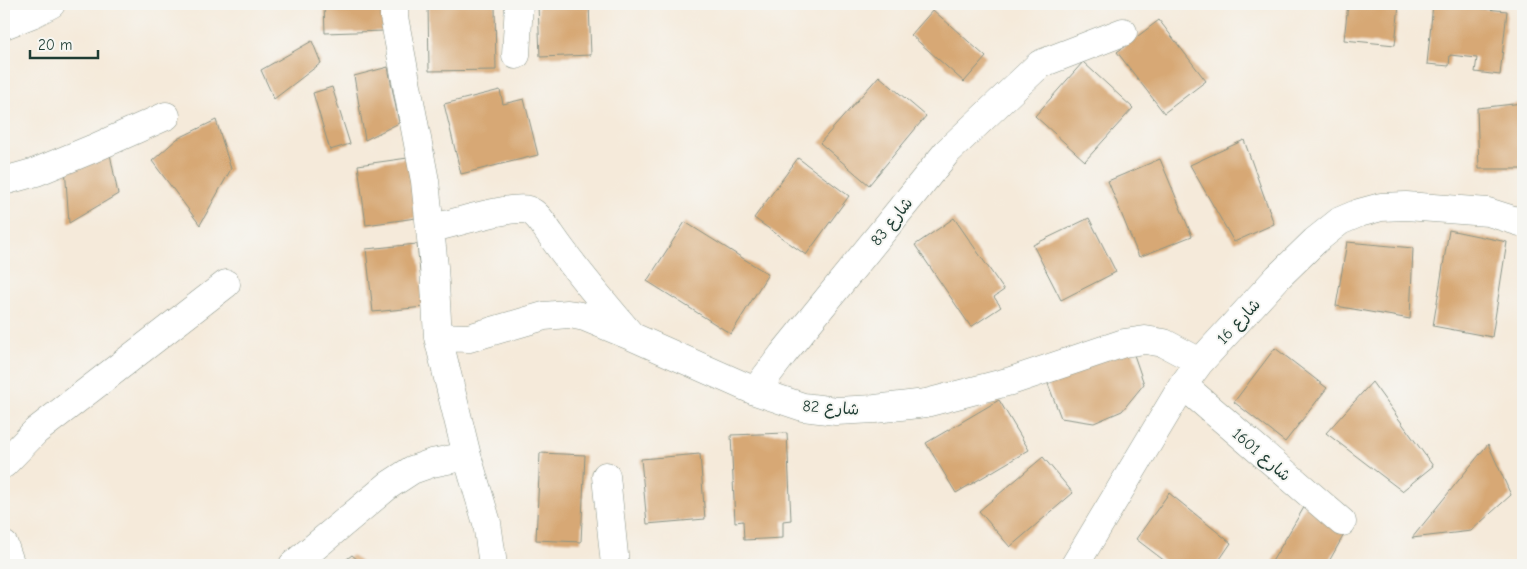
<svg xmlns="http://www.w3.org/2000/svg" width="1527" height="569" font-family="'Comic Neue','Playpen Sans Arabic',sans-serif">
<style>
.building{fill:#d7a875}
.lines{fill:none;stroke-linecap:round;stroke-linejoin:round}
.minor-casing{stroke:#8a9487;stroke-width:29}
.minor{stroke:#fff;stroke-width:28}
.labels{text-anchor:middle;stroke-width:4;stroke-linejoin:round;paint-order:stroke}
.street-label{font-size:16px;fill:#1f3d34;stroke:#f6f6f2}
</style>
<rect width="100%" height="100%" fill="#f6f6f2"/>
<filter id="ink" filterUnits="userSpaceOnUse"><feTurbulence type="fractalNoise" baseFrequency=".02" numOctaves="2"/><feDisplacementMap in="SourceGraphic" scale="10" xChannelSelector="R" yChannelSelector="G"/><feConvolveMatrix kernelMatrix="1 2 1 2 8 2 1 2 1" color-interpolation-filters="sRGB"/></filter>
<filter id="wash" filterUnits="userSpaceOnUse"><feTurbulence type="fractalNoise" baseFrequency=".0096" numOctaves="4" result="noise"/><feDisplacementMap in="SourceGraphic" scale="20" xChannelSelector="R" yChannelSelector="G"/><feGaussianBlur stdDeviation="1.12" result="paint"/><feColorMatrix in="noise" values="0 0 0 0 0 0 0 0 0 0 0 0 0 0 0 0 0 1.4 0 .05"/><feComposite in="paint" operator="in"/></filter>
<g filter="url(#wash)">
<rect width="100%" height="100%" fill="#f5eada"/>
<g id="blocks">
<path class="building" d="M324,4H382L384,31L325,33Z
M428,4H495L496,70L429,71Z
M538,4H589L591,55L540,57Z
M1348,4H1399L1395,45L1344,40Z
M1433,4L1507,11L1500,75L1475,72L1477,58L1450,55L1449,66L1427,64Z
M933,10L986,57L964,82L911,35Z
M1159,20L1206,81L1164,113L1117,52Z
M312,41L321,63L274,99L261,70Z
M1083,62L1133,108L1085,161L1035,116Z
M388,67L399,123L365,140L354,76Z
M879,76L926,116L869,185L820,143Z
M332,87L350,144L330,150L313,93Z
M500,90L503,104L524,99L538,155L461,174L444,104Z
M1523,103V169H1479L1477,108Z
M216,120L231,169L200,225L152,161L177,139Z
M1244,140L1274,224L1234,242L1190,165Z
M109,149L118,194L69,223L65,167Z
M415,157L423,217L366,225L358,165Z
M798,158L849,196L806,255L754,218Z
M1160,159L1192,236L1139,257L1108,181Z
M954,218L1004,290L994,297L1001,307L971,327L915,245Z
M1089,218L1116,272L1061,300L1033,245Z
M685,222L768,274L731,334L647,281Z
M1449,230L1507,242L1492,337L1433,326Z
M1347,242L1413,248L1410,319L1336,306Z
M417,244L424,307L373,312L366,249Z
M1275,348L1327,388L1285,442L1234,402Z
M1132,349L1144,384L1122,411L1094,423L1061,418L1045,376Z
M1372,382L1433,466L1402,491L1326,433Z
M999,400L1029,450L956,493L926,443Z
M787,433L791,520L783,521V538L744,540L743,521L735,522L731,435Z
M1488,444L1511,495L1471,531L1412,538Z
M540,453L585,455L581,542L536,540Z
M700,454L705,519L647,524L641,459Z
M1043,457L1073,493L1010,547L979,511Z
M1169,493L1231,543L1216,565H1170L1136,539Z
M1306,504L1346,531L1327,565H1270Z
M352,555L364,565H339Z"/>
</g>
</g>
<g filter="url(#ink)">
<use href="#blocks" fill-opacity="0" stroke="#8a9487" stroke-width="1"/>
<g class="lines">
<defs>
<path id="minor" d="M394,4V17L425,181L434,267L438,337L467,456L487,523L493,565
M4,25L32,14L51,4
M516,55L519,4
M4,181L36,172L92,149L166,116
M430,229C449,224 512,205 528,210C538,213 545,227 551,235C575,270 603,302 630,334
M438,337L469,338L544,316L568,314L575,315L585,317L631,336L755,391L803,407L836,411L875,409L926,403L1011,381L1124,343L1145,340L1164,343L1200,362
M1183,385L1342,522
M755,391L783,354L947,152L1040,64L1123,32
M4,464L36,431L226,284
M606,476L615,565
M4,545L11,565
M293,565L389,485L412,470L432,463L467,456
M1075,565L1183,385L1200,362L1278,277L1315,241L1340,221L1359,213L1381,207L1406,206L1488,212L1523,223"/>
</defs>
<use href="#minor" class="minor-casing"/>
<use href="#minor" class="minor"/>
</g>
</g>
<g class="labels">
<g class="street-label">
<text transform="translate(891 221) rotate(-51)" y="6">شارع 83</text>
<text transform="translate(1238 321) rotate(-47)" y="6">شارع 16</text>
<text transform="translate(831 407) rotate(4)" y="6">شارع 82</text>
<text transform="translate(1262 454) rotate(41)" y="6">شارع 1601</text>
</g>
</g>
<rect width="1527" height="569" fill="none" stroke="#f6f6f2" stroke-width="20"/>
<path d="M30 50v8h68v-8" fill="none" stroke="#1f3d34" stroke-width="2.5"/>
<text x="38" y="50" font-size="15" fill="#1f3d34" stroke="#f6f6f2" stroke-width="4" paint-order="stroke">20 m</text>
</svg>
